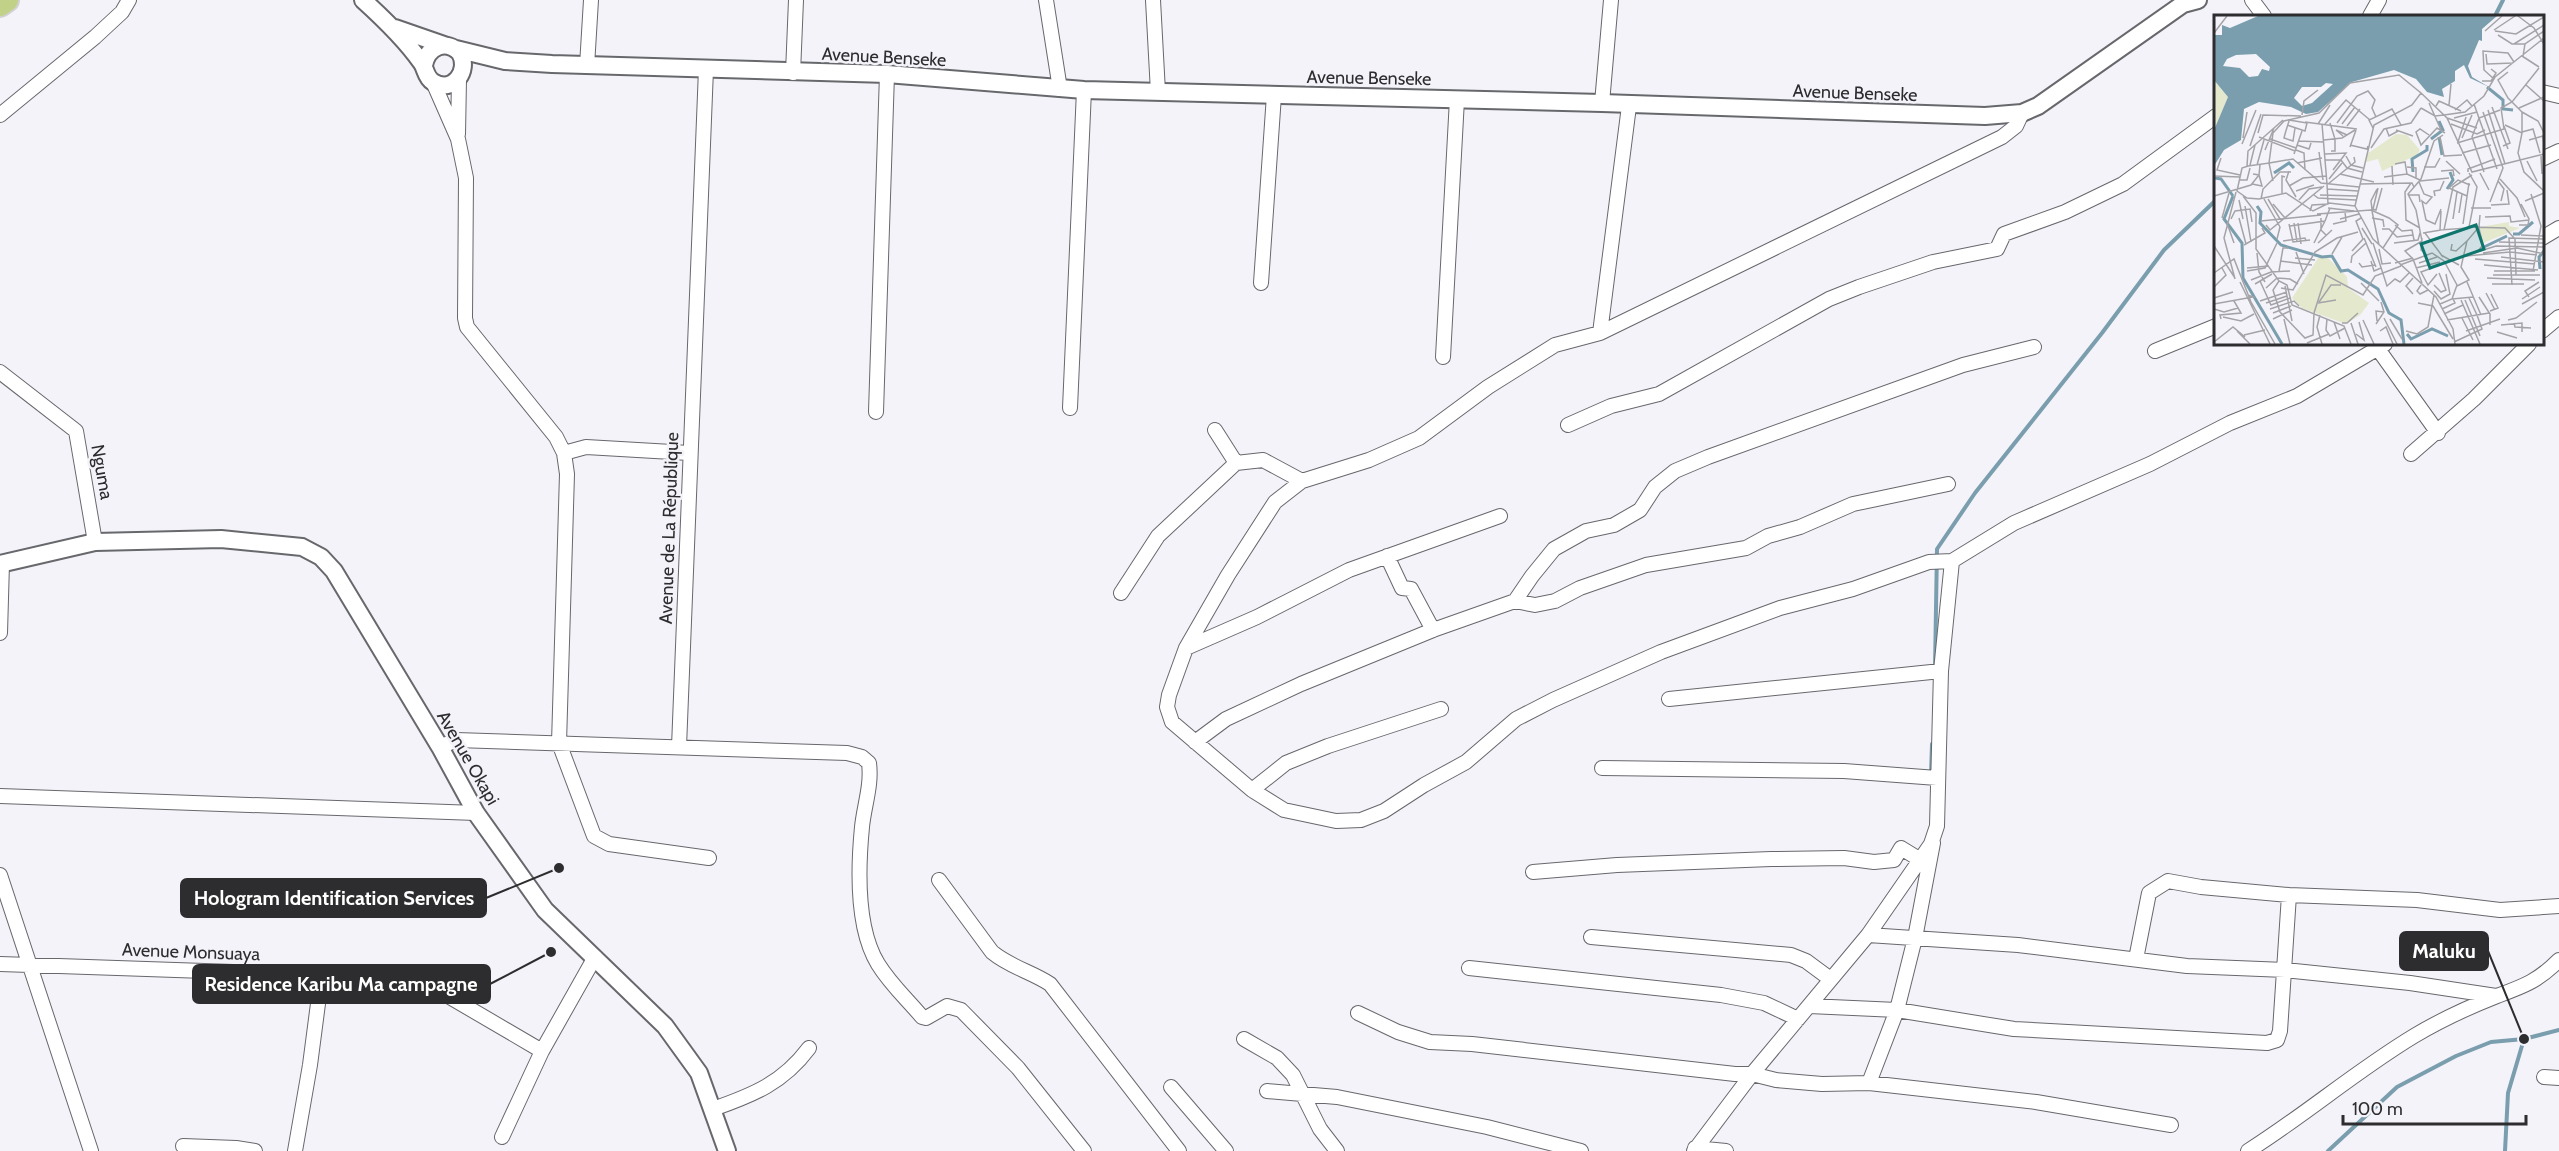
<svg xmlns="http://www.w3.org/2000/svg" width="2559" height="1151" font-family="Cabin,sans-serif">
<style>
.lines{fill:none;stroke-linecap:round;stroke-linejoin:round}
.stream{stroke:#7a9eae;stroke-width:4}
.minor-casing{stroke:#67686c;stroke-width:16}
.tertiary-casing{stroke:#67686c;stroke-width:20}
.primary-casing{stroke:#d1d1d1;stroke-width:26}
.minor{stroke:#fff;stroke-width:14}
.tertiary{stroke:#fff;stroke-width:16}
.primary{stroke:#c1d187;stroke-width:22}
.labels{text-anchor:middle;stroke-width:5;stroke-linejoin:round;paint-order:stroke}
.street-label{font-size:18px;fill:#2d2d2f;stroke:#f3f3f9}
.inset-river{fill:none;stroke:#7a9eae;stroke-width:3}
.inset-road{fill:none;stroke:#a4a4a8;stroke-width:1.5}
.view{fill:#0f766e;fill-opacity:0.15;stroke:#0f766e;stroke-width:3}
.inset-edge{fill:none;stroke:#2d2d2f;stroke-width:3}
.leader{fill:none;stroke:#2d2d2f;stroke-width:2}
.callout-dot{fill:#2d2d2f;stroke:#f3f3f9;stroke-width:2}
.callout{fill:#2d2d2f;stroke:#2d2d2f;stroke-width:2}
.callout-label{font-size:20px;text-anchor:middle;font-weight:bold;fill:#fff}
</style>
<rect width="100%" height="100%" fill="#f3f3f9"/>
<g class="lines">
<path class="stream" d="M2495,16L2503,0
M1935,667L1937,549L1975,493L2102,333L2164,250L2216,200
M1931,775L1932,744
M2328,1151L2397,1087L2456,1056L2491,1042L2524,1039L2559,1030
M2505,1151L2508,1093L2524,1039"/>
<defs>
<path id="minor" d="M1046,0L1060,89
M1153,0L1158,92
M2252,0L2264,16
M2370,16L2379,0
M587,66L591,0
M793,73L796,0
M433,82L458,139L466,178L465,318L467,327L556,437L564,453L567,474L559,743L594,836L609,844L709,858
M2542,92L2559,96
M1602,103L1611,0
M0,115L95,37L122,12L129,0
M458,134L459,79
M2542,159L2559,151
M2542,238L2559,228
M1261,283L1274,95
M2542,331L2559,317
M1600,333L1629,106
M2378,349L2438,433
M2155,351L2216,326
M1443,357L1457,99
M0,372L76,431L95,542
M1070,408L1084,90
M876,412L887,74
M1568,425L1611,406L1659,394L1829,299L1859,287L1933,262L1997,249L2004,234L2065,212L2123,184L2216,116
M1215,430L1236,463L1263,460L1302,481
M564,453L586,447L689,453
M2411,454L2474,399L2529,344
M1387,556L1402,588L1411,589L1433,630
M1952,561L1929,562L1853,589L1780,608L1661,652L1553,700L1516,719L1466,762L1424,785L1384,811L1361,820L1336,821L1284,810L1252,790L1172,722L1167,707L1169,695L1186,648L1228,575L1275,502L1302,481L1369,460L1419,438L1488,387L1555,345L1600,333L2002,137L2016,126L2022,113
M1121,593L1158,536L1236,463
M1515,601L1535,605L1555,601L1580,588L1646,565L1746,548L1768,536L1800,527L1853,504L1948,484
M0,633L2,563
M1186,648L1257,617L1349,570L1500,516
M1669,699L1941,671
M1195,742L1226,719L1301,684L1433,630L1515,601L1532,576L1554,549L1586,531L1614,525L1640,510L1655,487L1675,471L1708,457L1963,365L2034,347
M440,747L456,740L847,753L862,757L869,763C872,785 864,806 862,827C858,868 856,928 878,964C891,985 907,999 922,1017L926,1018L947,1006L961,1010L1018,1068L1084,1151
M679,747L706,69
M1602,768L1844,771L1937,778
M1252,790L1286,763L1328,746L1441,709
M0,796L476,813
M1533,872L1617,865L1771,859L1844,858L1874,862L1894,860L1901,848L1919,859
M0,875L91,1151
M939,880L992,952C1010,967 1032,972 1050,984L1179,1151
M1868,935L2018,945L2187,966L2285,970L2410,983L2496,996
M1591,937L1791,955L1806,961L1829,978
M2136,959L2149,893L2168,881L2201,887L2289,895L2417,900L2500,910L2559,906
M0,964L405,978L420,980L431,986L542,1051
M1469,968L1721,995L1764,1003L1798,1019
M1809,1006L1897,1010L2014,1029L2267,1043L2277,1040L2280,1031L2289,895
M1358,1013L1398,1032L1430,1042L1472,1044L1735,1074H1752L1776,1080L1822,1084L1869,1083L2036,1102L2171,1125
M1244,1039L1277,1058L1293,1075L1320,1129L1337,1151
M2544,1077L2559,1078
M1869,1083L1897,1010L1915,938L1933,843
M1171,1087L1226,1151
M1267,1091L1337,1097L1487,1127L1581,1151
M713,1109C753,1095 783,1083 809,1048
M502,1137L542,1051L595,957
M183,1146L236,1148L255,1151
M1695,1148L1726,1151
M295,1151L310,1065L322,973
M1694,1151L1752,1074L1868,935L1931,844L1937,826L1941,671L1952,561L2014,523L2150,464L2230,423L2297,396L2385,344
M2248,1151C2305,1115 2356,1071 2414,1036C2439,1021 2469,1007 2497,996C2524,986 2538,981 2559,960"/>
<path id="tertiary" d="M363,0C384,19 405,39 421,62C426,68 425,77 433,82C453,94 470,71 460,53C446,39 428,46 424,65
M395,28L444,45
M456,49L505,61L552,64L887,74L1084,90L1602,103L1985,116L2022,113L2038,106L2183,4L2198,0
M0,564L95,542L221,539L302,547L321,557L334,571L440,747L476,813L545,910L665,1026L699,1073L727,1151"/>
<path id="primary" d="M0,5L7,0"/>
</defs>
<use href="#minor" class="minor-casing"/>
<use href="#tertiary" class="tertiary-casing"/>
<use href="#primary" class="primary-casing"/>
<use href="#minor" class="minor"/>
<use href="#tertiary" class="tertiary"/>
<use href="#primary" class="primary"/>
</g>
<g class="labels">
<g class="street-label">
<text transform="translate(884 57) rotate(3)" y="6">Avenue Benseke</text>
<text transform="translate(1369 78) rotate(1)" y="6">Avenue Benseke</text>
<text transform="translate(1855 93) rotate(2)" y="6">Avenue Benseke</text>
<text transform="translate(102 472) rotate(80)" y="6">Nguma</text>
<text transform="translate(669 528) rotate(-88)" y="6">Avenue de La République</text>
<text transform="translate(468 758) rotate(60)" y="6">Avenue Okapi</text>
<text transform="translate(191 952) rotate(2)" y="6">Avenue Monsuaya</text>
</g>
</g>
<g transform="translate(2214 15)">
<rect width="330" height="330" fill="#f3f3f9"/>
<path d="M0,65L14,82L0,115ZM182,119L193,120L206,135L203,140L168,156L164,144L152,147L153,139ZM295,207V211L306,213L269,228L266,212ZM112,241L133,262L134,273L155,288L146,300L132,309L88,293L78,283L105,242Z" fill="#e4e8cd"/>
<path d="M44,1H283L268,14V26L265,25L254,51L258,62L275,72L256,63L250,50L241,56V66L228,74L230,82L213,77L202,64L180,55L138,67L104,97L92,99L77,92L45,87L30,94L27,125L10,135L0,151V115L14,82L0,65V20H8V10L16,13ZM42,39L56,52L55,56L48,54L44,61L35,62L26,53L9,51L13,44L22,40ZM112,68L119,69L98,88L88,91L80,83L88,72H107Z" fill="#7a9eae" fill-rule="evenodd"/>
<path class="inset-river" d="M273,72L289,85V94L299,95M225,122L228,140M217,124L229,115L225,106M199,157L198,144L213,135V130M60,158L75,148L80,153M1,163L7,164L19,181M233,174L239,165L236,157M19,181L10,204L28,228L29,263L68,329M43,191L47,197L46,208L67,230L108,242L118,241L127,256L134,255L164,274L175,298L187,305L190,329M299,219H305L319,207M270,232L293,221M326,254L325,242L330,236M193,319L197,324L218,314L234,321"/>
<path class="inset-road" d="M304,1L320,13L330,29M280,15L301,1M271,16L288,1M281,16L302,19L330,2M0,18L13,1M284,20L298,29H311M300,29L330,10M272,39L273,49L299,48M308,41L325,52M309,41L311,29L330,16M294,57L284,65L294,83L308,97V118M280,64L270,55L269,36L294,38L300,47M268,66H277L282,58L277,54M312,70L330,86M206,77L233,103L258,157L330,139M207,78L198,90L160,110L141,191L159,224L222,282L239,314L241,329M215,88L227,115M260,89L283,154M235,90L237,69M222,91L225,86L247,96M278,92L294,134M207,93L221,101L230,100M305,93L330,82M241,95L253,85L258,91M274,95L291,149M269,97L289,153L276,187M308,97L324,106L330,118M88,100L90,86L104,75M230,100L251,97L270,81L281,62L330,23M233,103L263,113M240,103L263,97M91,107L143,114M116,108L121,124V136H117M123,108L143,81L154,76L161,85L158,93L162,102M104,109L116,90M108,109L113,169M111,109L132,85L156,105M128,109L141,92M237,109L263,119L271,115M73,110L91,116L93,108L75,105V106L71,119L70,123L79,126L81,113M291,110L308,118L304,138L310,157L330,176M133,111L146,94M159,113L155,105L178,94L187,110M172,113L175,121L184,116M182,115L199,121M308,117L319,114L326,138M44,118L49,100L87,101M215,120L206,114L202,117L207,130L223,113L231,118M129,121L122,115L133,120M45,122L81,136M226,122L230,141L248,140M29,123L33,97M248,123L258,100M56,124L82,133M110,125L128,123L141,115M315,125L329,121L330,130M84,126L110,127M244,127L252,102M243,128L290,114L287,93L298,87L325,53M28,129L42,95M83,130L95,134L97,128M136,130L153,134L154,131M36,131L47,99M289,131L296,128L290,111M136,132L142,115M157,133L170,114L197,108L207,93M51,135L60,113M82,135L90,138L91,155M105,137L109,165M248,138L277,130M80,139L88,116M111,139L132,138L119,155M132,141L137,150L149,153M327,141L328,159M7,143L3,155L26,160M111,145H127L133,153L148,157M232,146L246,159M313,146L323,166M83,148L108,143M181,149L191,147L193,159M36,150L41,130M43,150L50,125M33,151L34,136L69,105M178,151L179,170M193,152L202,153V163M210,152H221L226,143M75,156L72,165L82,182M227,156L239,155L240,161M254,157V154L281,144M270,157L258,122L265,103L286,95M266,158L275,175M126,159L160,167M0,161L26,162M170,162L193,159L206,165M115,164L128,148M286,164L303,183L311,202M25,165H33L36,153M59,166L55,148L34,151L28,153L23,176L33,183L45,184L72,178L99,196L115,188L141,191M206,166L235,163M284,166L290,174L287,186M205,167L210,179L218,182L212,189M197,168L191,177L192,205L206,213M38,169L48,171L45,160L39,159M114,169L141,147L140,142M146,169L198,168L200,172M75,171L89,163L112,161M145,172L107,168L79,144L55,148L59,118L70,106L105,98L136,68L185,60L207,78M113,174L144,176M163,174L157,186L158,194L162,195L168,173M82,176L100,170M68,179V161L71,162M317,179L327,211L319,256M100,180L104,183L142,185M106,180L143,181M194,180H205L206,187M0,181L37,170L45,160L46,150M29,181L42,198V234L65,266L73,270L78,290L130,311L137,329M221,181L220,176L226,175L230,166M253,181L235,173L244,165L256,170M47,184L49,174L66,157H77M50,184L66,212L63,224M54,184L66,204M25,185L29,204M85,185L95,174L108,172M311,186L330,178M59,189L71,203M212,189L208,186L212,205M277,190L295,189L293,175M31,191L37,227M114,193L140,196M257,193H277M159,194L164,173M96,196L98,190L114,189L113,169M158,196L165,230M227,196L226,215L254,213M245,198L248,179M103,199L157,195L175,203L184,210L169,233M271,202L296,201L297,207L315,205M8,203L15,178M25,203L32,229M107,203V215L112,220M158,203L169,205L170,212M17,204L21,196L36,194L38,207M126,204L145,199M239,204L243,177M212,205L221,209L227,194M47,206L107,200M13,208L20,228M80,208L83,227M84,208L87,229M75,209L79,227L96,225M119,209L132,206L131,197M249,209L255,168M52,210L56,215L110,171M181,210L188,216L198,215L200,225M305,210H314L315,204L307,189M76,211L111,206L116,193M255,212L291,213L301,224L302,260M148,213L158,229M168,214H175L183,222L199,220M230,215L239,172L258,160M209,218L227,215M211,218L229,242M307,220L330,221M150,223L162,252M208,223L207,235L213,240M69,226L91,223L92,226M217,226L255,212L263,172L255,158M285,227L330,228M100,228L111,206M104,228L118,215M159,228L173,271L181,264L186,267L195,258M180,228L204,225L206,218M238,229L237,235L242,236L253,226M30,230L51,218L48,213M0,231L21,263M165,234L168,249L177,248M138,236L149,224L142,206L147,203M266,236L282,231L330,232M82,237L90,259M263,237L269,230L265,213M43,238L45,257L51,267M269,238L303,233L330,239M118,239L128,222M213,240L218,238L230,246L243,270L238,284L226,289M227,240L245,250M252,241L296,237L323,240M287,242L330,247M81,243L101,245M261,244L321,249M66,246L98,250M157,246L160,256L167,253M137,248L138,241L152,228M145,248L148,252L161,250M181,248L199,243M205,248L223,242M186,250L213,240M270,250L324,255M33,253L54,251M202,253L226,247M218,253L207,257L214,270L223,259M33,256L51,253L63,228M65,256L69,233H74M280,256H321M0,258L20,244L37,287L61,329M279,260H326M199,263L192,271L199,279M273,263L321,265M21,264L10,223L22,177M37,265L57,257L76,256M46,266L57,290L76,283M65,266L59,275L66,297L91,323L99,320L100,298M26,267L56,329M253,267L267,300M147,268L165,286M208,268L199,244L191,236L208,226L202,195L194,179L207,164L220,126L229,120M41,269L58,259M278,269H310M207,270L203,276L206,279L214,275M220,270L227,277L232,275L225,258M298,270L295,223L330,224M71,271L78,306M243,271L255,265L247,252L253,226L265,212L266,200M0,272L12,260L8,253M52,273L63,263L76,264L84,269M67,273L79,275L101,237L123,223L144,217M220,276L227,284L236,279L232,259M272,278L281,295M265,282L276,299V310M315,282L311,276L325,267M0,283L19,277M255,283L263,300M238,284L259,282M308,284L326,272M247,285L266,329M251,285L266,321M46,286L73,277M105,287L117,270H127M52,288L73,281M104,288L122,285M204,288L219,291L239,324M0,289L39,282L34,280M308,289L330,277M0,294L10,297L24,293M56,294L80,286L85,291M228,294L241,288L239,284M276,296L284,293L277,279M59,298L77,291M100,298L112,260L149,280L161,261L187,251M230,299L249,290M106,300L103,312L108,329M9,302L27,306L40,299M170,303L183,329M248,303L259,325M7,304L6,300L27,298L20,286M59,304L78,295M70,304L76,329M113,304L112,315L116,321L131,313M176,304L188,324M149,305L160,329M233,305L275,298M294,305L302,303L323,287M163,306L162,296L170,297M120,307L126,324M128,308H133L144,298M137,308L144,329M300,308L301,312L317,313M162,309L170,297L167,287M287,310L308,308V317M23,316L36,329M166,316L172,312L179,329M192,316L203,319L214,312L220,280M252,316L286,304M283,317L303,323M142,319L150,325L145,307M30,320L51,315M0,327L19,312L31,322M240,327L268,314L263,300M93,328L115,319"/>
<path class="view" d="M262,210L270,234L216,253L207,229Z"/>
<rect width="330" height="330" class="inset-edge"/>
</g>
<path class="leader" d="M559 868L486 898M2524 1039L2488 951M551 952L490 984"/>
<g class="callout-dot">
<circle cx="559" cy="868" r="6"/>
<circle cx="2524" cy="1039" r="6"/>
<circle cx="551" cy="952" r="6"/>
</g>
<g class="callout">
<rect x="181" y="879" width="305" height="38" rx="6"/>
<rect x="2400" y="932" width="88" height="38" rx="6"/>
<rect x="193" y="965" width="297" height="38" rx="6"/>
</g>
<g class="callout-label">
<text x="334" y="905">Hologram Identification Services</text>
<text x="2444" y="958">Maluku</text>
<text x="341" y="991">Residence Karibu Ma campagne</text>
</g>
<path d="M2343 1115v9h183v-9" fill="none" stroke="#2d2d2f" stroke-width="3"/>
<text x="2352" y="1115" font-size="18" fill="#2d2d2f" stroke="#f3f3f9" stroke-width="4.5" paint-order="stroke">100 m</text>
</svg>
